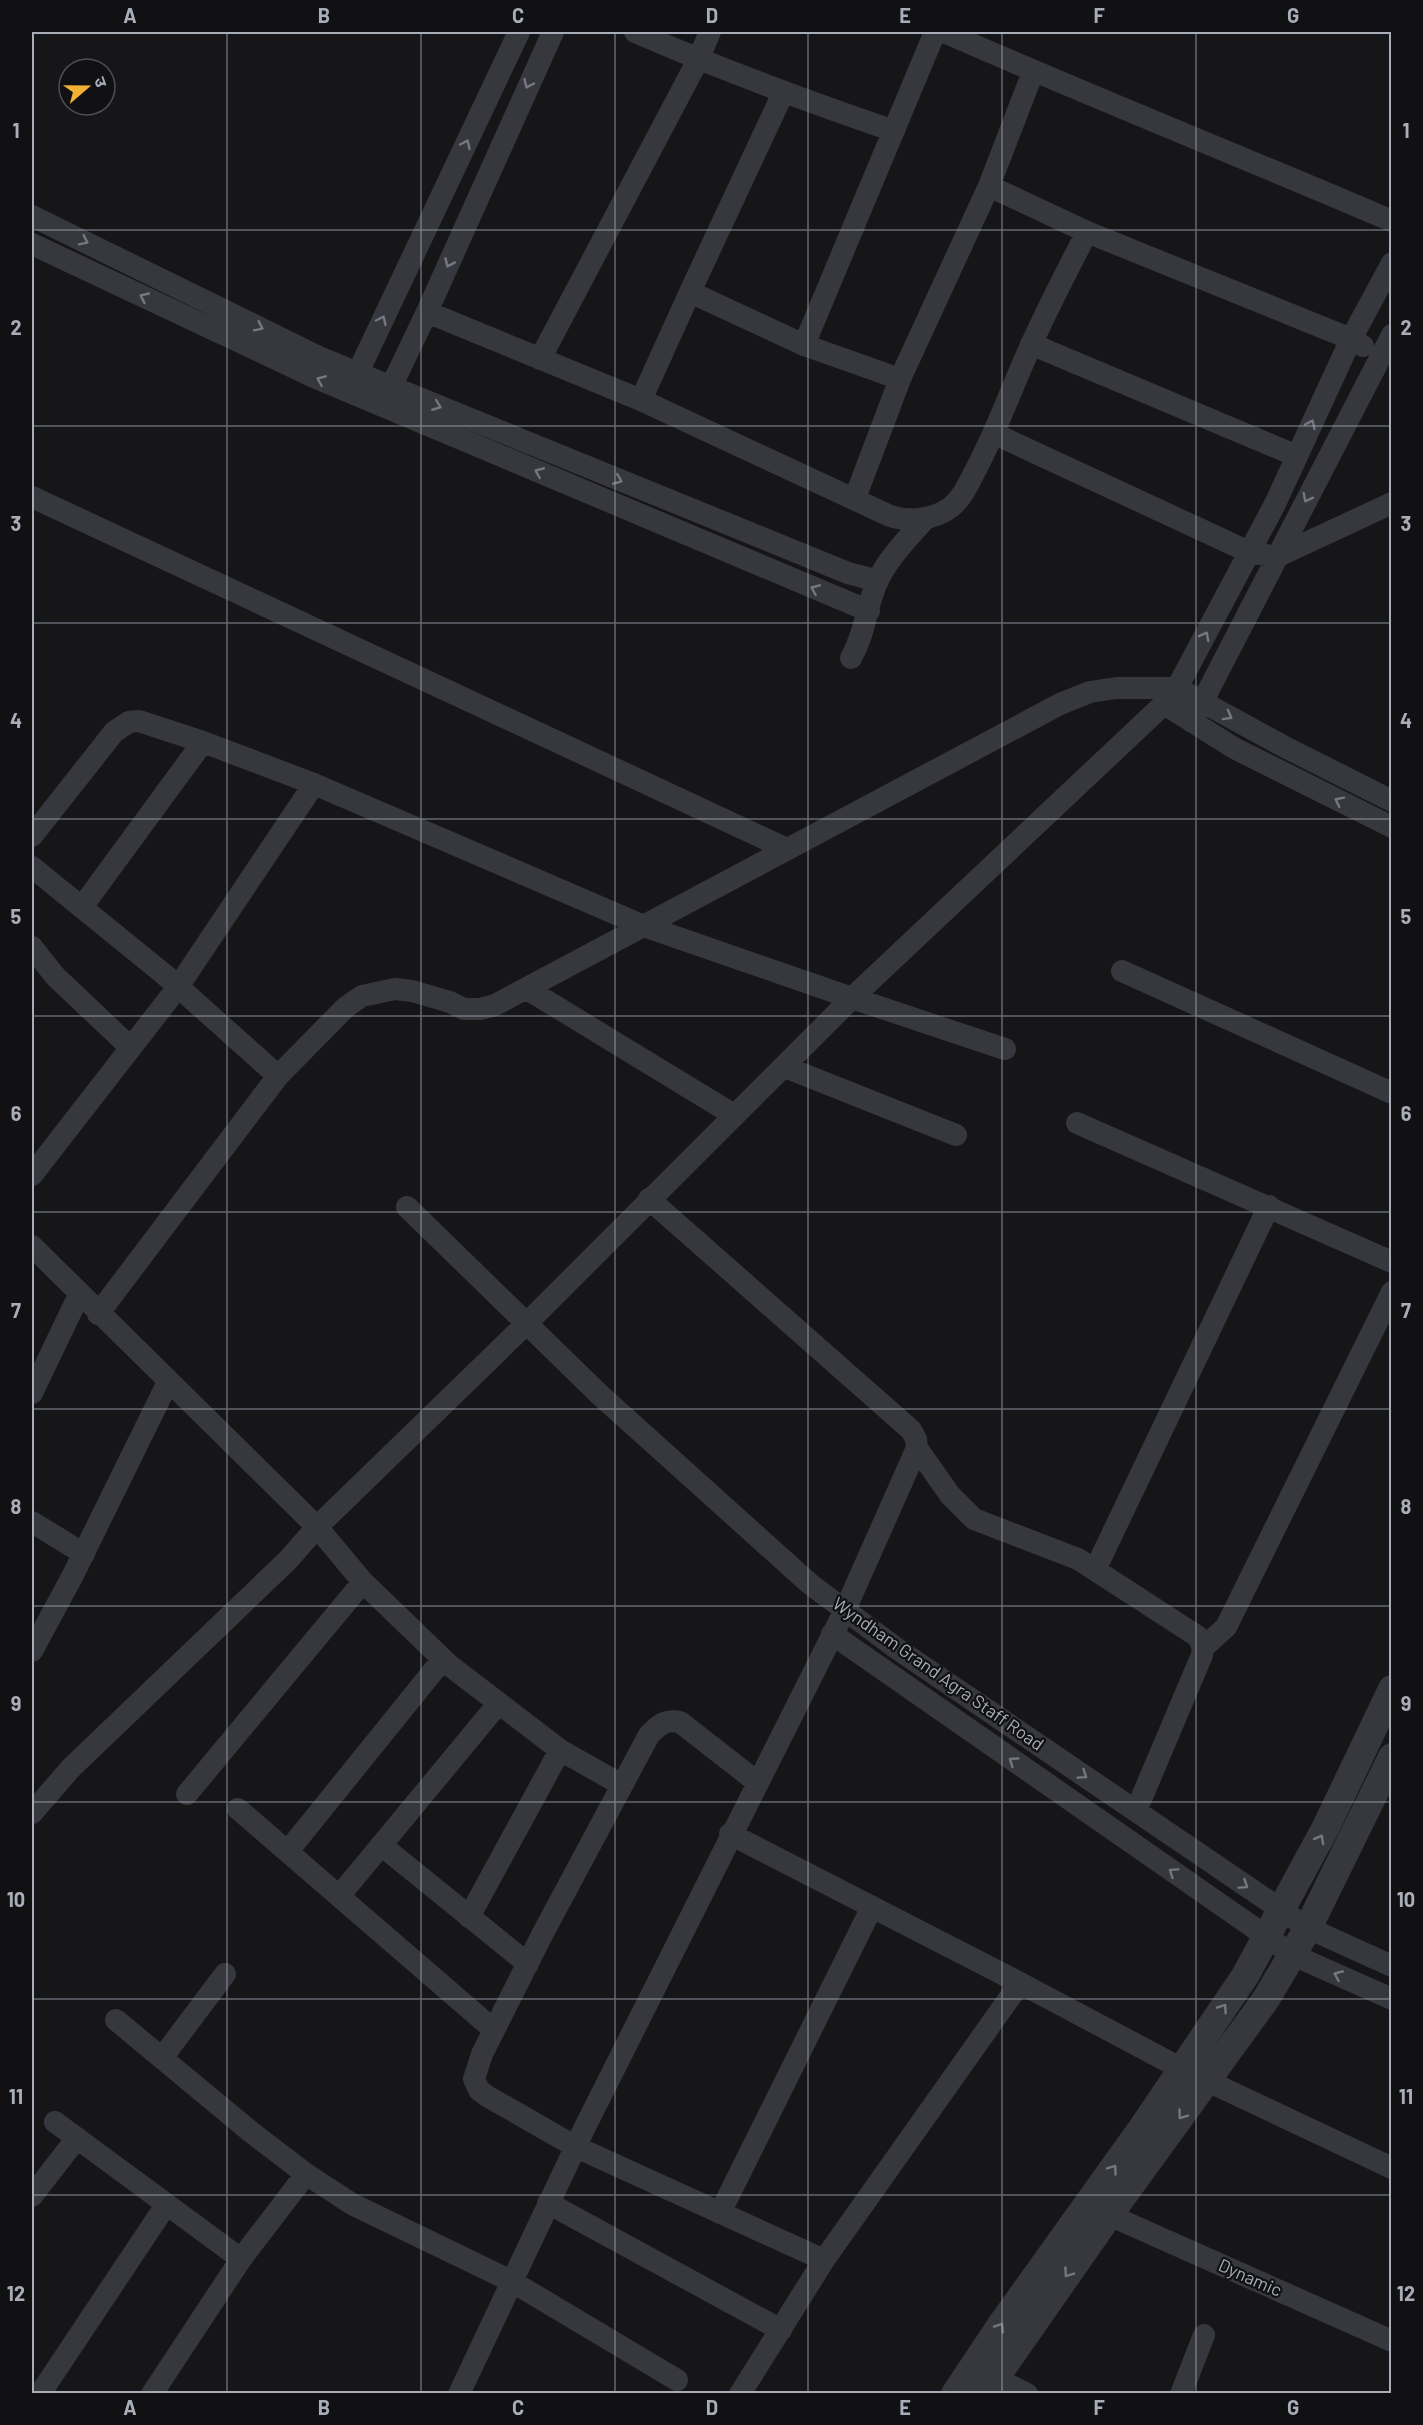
<svg xmlns="http://www.w3.org/2000/svg" width="1423" height="2425" font-family="Barlow,'Noto Sans Devanagari',sans-serif">
<style>
.lines{fill:none;stroke-linecap:round;stroke-linejoin:round}
.minor{stroke:#37383d;stroke-width:22}
.tertiary{stroke:#37383d;stroke-width:28}
.oneway{stroke:#757881}
.grid{fill:none;stroke:#a8adb8;stroke-width:1.5;stroke-opacity:0.55}
.labels{text-anchor:middle;stroke-width:4.5;stroke-linejoin:round;paint-order:stroke}
.street-label{font-size:18px;fill:#a8adb8;stroke:#111113}
.neatline{fill:none;stroke:#a8adb8;stroke-width:2}
.grid-label{font-size:20px;text-anchor:middle;font-weight:bold;fill:#a8adb8}
</style>
<rect width="100%" height="100%" fill="#161618"/>
<g class="lines">
<path class="minor" d="M635,32C720,69 806,101 894,131
M944,32C1092,97 1243,157 1392,221
M989,186L1087,232L1351,339L1363,346
M32,216L321,358L848,573L878,581
M32,244L314,377L869,611
M690,292L804,345L900,379
M427,312L641,400L890,516C910,522 934,520 951,507C962,498 968,485 974,473C997,431 1012,386 1032,343C1049,305 1068,269 1087,232
M1031,344L1297,456
M804,345L935,32
M540,359L698,60L710,32
M352,385L519,32
M382,400L391,387L427,312L553,32
M641,400L690,292L783,93
M995,434L1249,552L1276,557L1392,503
M32,497L787,849
M855,498L900,379L989,186L1033,72
M851,658C866,632 866,605 878,580C889,557 909,537 926,518
M1164,704L1234,748L1392,827
M1192,722L1392,335
M32,836L114,732L129,722L139,721L203,742L314,784L644,926L852,998L1005,1049
M32,867L165,975L278,1076
M82,907L203,742
M32,947L55,976L131,1048
M1122,971L1392,1093
M527,989L734,1115
M785,1067L956,1135
M1077,1123L1392,1262
M32,1175L178,987L314,784
M407,1207L600,1395L810,1584L896,1648L1308,1928L1392,1966
M32,1246L317,1527L363,1582L449,1665L560,1750L622,1785
M98,1314L278,1076L346,1007L362,996L395,989L412,991L450,1002L464,1009H480L495,1005L1060,704L1090,692L1116,688H1177L1283,746L1392,801
M32,1393L79,1295
M917,1448L950,1495L974,1519L1078,1559L1197,1636C1202,1643 1203,1647 1202,1655L1136,1811
M32,1522L84,1554
M1095,1570L1269,1206
M832,1634L1293,1955L1392,1999
M1203,1648L1226,1627L1234,1611L1392,1292
M32,1651L73,1575L168,1382
M757,1782L680,1722C665,1719 659,1725 649,1735L543,1933L482,2054L474,2079L479,2090L487,2096L576,2147L824,2260
M187,1794L363,1582
M238,1809L494,2030
M32,1813L71,1768L288,1560L317,1527L526,1324L852,998L1164,704L1177,688L1275,504L1351,339L1392,263
M730,1834L1020,1983L1182,2069L1392,2168
M381,1845L528,1964
M288,1851L443,1659
M340,1895L498,1704
M469,1917L560,1750
M116,2020L251,2132L306,2174L352,2204L511,2281L677,2380
M162,2058L225,1974
M55,2122L241,2259
M32,2196L77,2138
M548,2203L781,2330
M720,2213L872,1907
M1109,2215L1392,2341
M980,2371L1027,2394
M40,2394L166,2205
M152,2394L241,2259L306,2174
M459,2394L584,2129L845,1610L917,1448L916,1439L911,1430L649,1199
M740,2394L824,2260L1020,1983
M1181,2394L1204,2335"/>
<path class="tertiary" d="M955,2394L1001,2325L1140,2131L1245,1976L1325,1829L1392,1689
M984,2394L1109,2215L1266,1999L1308,1928L1392,1757"/>
</g>
<defs><path id="oneway-chevron" d="M-2-3.5L2.5 0L-2 3.5" fill="none" stroke-width="1.6" stroke-linecap="round" stroke-linejoin="round" transform="scale(1.5)"/></defs>
<g class="oneway">
<use href="#oneway-chevron" transform="translate(528 84) rotate(115)"/>
<use href="#oneway-chevron" transform="translate(466 144) rotate(-65)"/>
<use href="#oneway-chevron" transform="translate(84 241) rotate(26)"/>
<use href="#oneway-chevron" transform="translate(449 263) rotate(114)"/>
<use href="#oneway-chevron" transform="translate(144 297) rotate(-155)"/>
<use href="#oneway-chevron" transform="translate(382 320) rotate(-65)"/>
<use href="#oneway-chevron" transform="translate(259 327) rotate(26)"/>
<use href="#oneway-chevron" transform="translate(321 380) rotate(-157)"/>
<use href="#oneway-chevron" transform="translate(437 406) rotate(22)"/>
<use href="#oneway-chevron" transform="translate(1311 424) rotate(-65)"/>
<use href="#oneway-chevron" transform="translate(539 472) rotate(-157)"/>
<use href="#oneway-chevron" transform="translate(618 480) rotate(22)"/>
<use href="#oneway-chevron" transform="translate(1307 498) rotate(117)"/>
<use href="#oneway-chevron" transform="translate(815 589) rotate(-157)"/>
<use href="#oneway-chevron" transform="translate(1205 636) rotate(-62)"/>
<use href="#oneway-chevron" transform="translate(1228 716) rotate(29)"/>
<use href="#oneway-chevron" transform="translate(1339 801) rotate(-153)"/>
<use href="#oneway-chevron" transform="translate(1013 1761) rotate(-145)"/>
<use href="#oneway-chevron" transform="translate(1083 1775) rotate(34)"/>
<use href="#oneway-chevron" transform="translate(1320 1839) rotate(-61)"/>
<use href="#oneway-chevron" transform="translate(1173 1872) rotate(-145)"/>
<use href="#oneway-chevron" transform="translate(1244 1885) rotate(34)"/>
<use href="#oneway-chevron" transform="translate(1338 1975) rotate(-156)"/>
<use href="#oneway-chevron" transform="translate(1223 2008) rotate(-56)"/>
<use href="#oneway-chevron" transform="translate(1182 2115) rotate(126)"/>
<use href="#oneway-chevron" transform="translate(1113 2169) rotate(-54)"/>
<use href="#oneway-chevron" transform="translate(1068 2273) rotate(125)"/>
<use href="#oneway-chevron" transform="translate(1000 2327) rotate(-56)"/>
</g>
<path class="grid" d="M227,32V2394M421,32V2394M615,32V2394M808,32V2394M1002,32V2394M1196,32V2394M32,230H1392M32,426H1392M32,623H1392M32,819H1392M32,1016H1392M32,1212H1392M32,1409H1392M32,1606H1392M32,1802H1392M32,1999H1392M32,2195H1392"/>
<g class="labels">
<g class="street-label">
<text transform="translate(938 1674) rotate(35)" y="6">Wyndham Grand Agra Staff Road</text>
<text transform="translate(1250 2278) rotate(24)" y="6">Dynamic</text>
</g>
</g>
<rect width="1423" height="2425" fill="none" stroke="#111113" stroke-width="66"/>
<g transform="translate(87 87) rotate(70)"><circle r="28" fill="#111113" stroke="#4d4f55" stroke-width="1.5"/>
<path d="M0-4.5L10 22L0 15L-10 22Z" fill="#f2b134"/>
<text y="-9" font-size="16" font-weight="bold" text-anchor="middle" fill="#a8adb8">उ</text>
</g>
<rect x="33" y="33" width="1357" height="2359" class="neatline"/>
<g class="grid-label">
<text x="130" y="23">A</text>
<text x="324" y="23">B</text>
<text x="518" y="23">C</text>
<text x="712" y="23">D</text>
<text x="905" y="23">E</text>
<text x="1099" y="23">F</text>
<text x="1293" y="23">G</text>
<text x="16" y="138">1</text>
<text x="1406" y="138">1</text>
<text x="16" y="335">2</text>
<text x="1406" y="335">2</text>
<text x="16" y="531">3</text>
<text x="1406" y="531">3</text>
<text x="16" y="728">4</text>
<text x="1406" y="728">4</text>
<text x="16" y="924">5</text>
<text x="1406" y="924">5</text>
<text x="16" y="1121">6</text>
<text x="1406" y="1121">6</text>
<text x="16" y="1318">7</text>
<text x="1406" y="1318">7</text>
<text x="16" y="1514">8</text>
<text x="1406" y="1514">8</text>
<text x="16" y="1711">9</text>
<text x="1406" y="1711">9</text>
<text x="16" y="1907">10</text>
<text x="1406" y="1907">10</text>
<text x="16" y="2104">11</text>
<text x="1406" y="2104">11</text>
<text x="16" y="2301">12</text>
<text x="1406" y="2301">12</text>
<text x="130" y="2415">A</text>
<text x="324" y="2415">B</text>
<text x="518" y="2415">C</text>
<text x="712" y="2415">D</text>
<text x="905" y="2415">E</text>
<text x="1099" y="2415">F</text>
<text x="1293" y="2415">G</text>
</g>
</svg>
